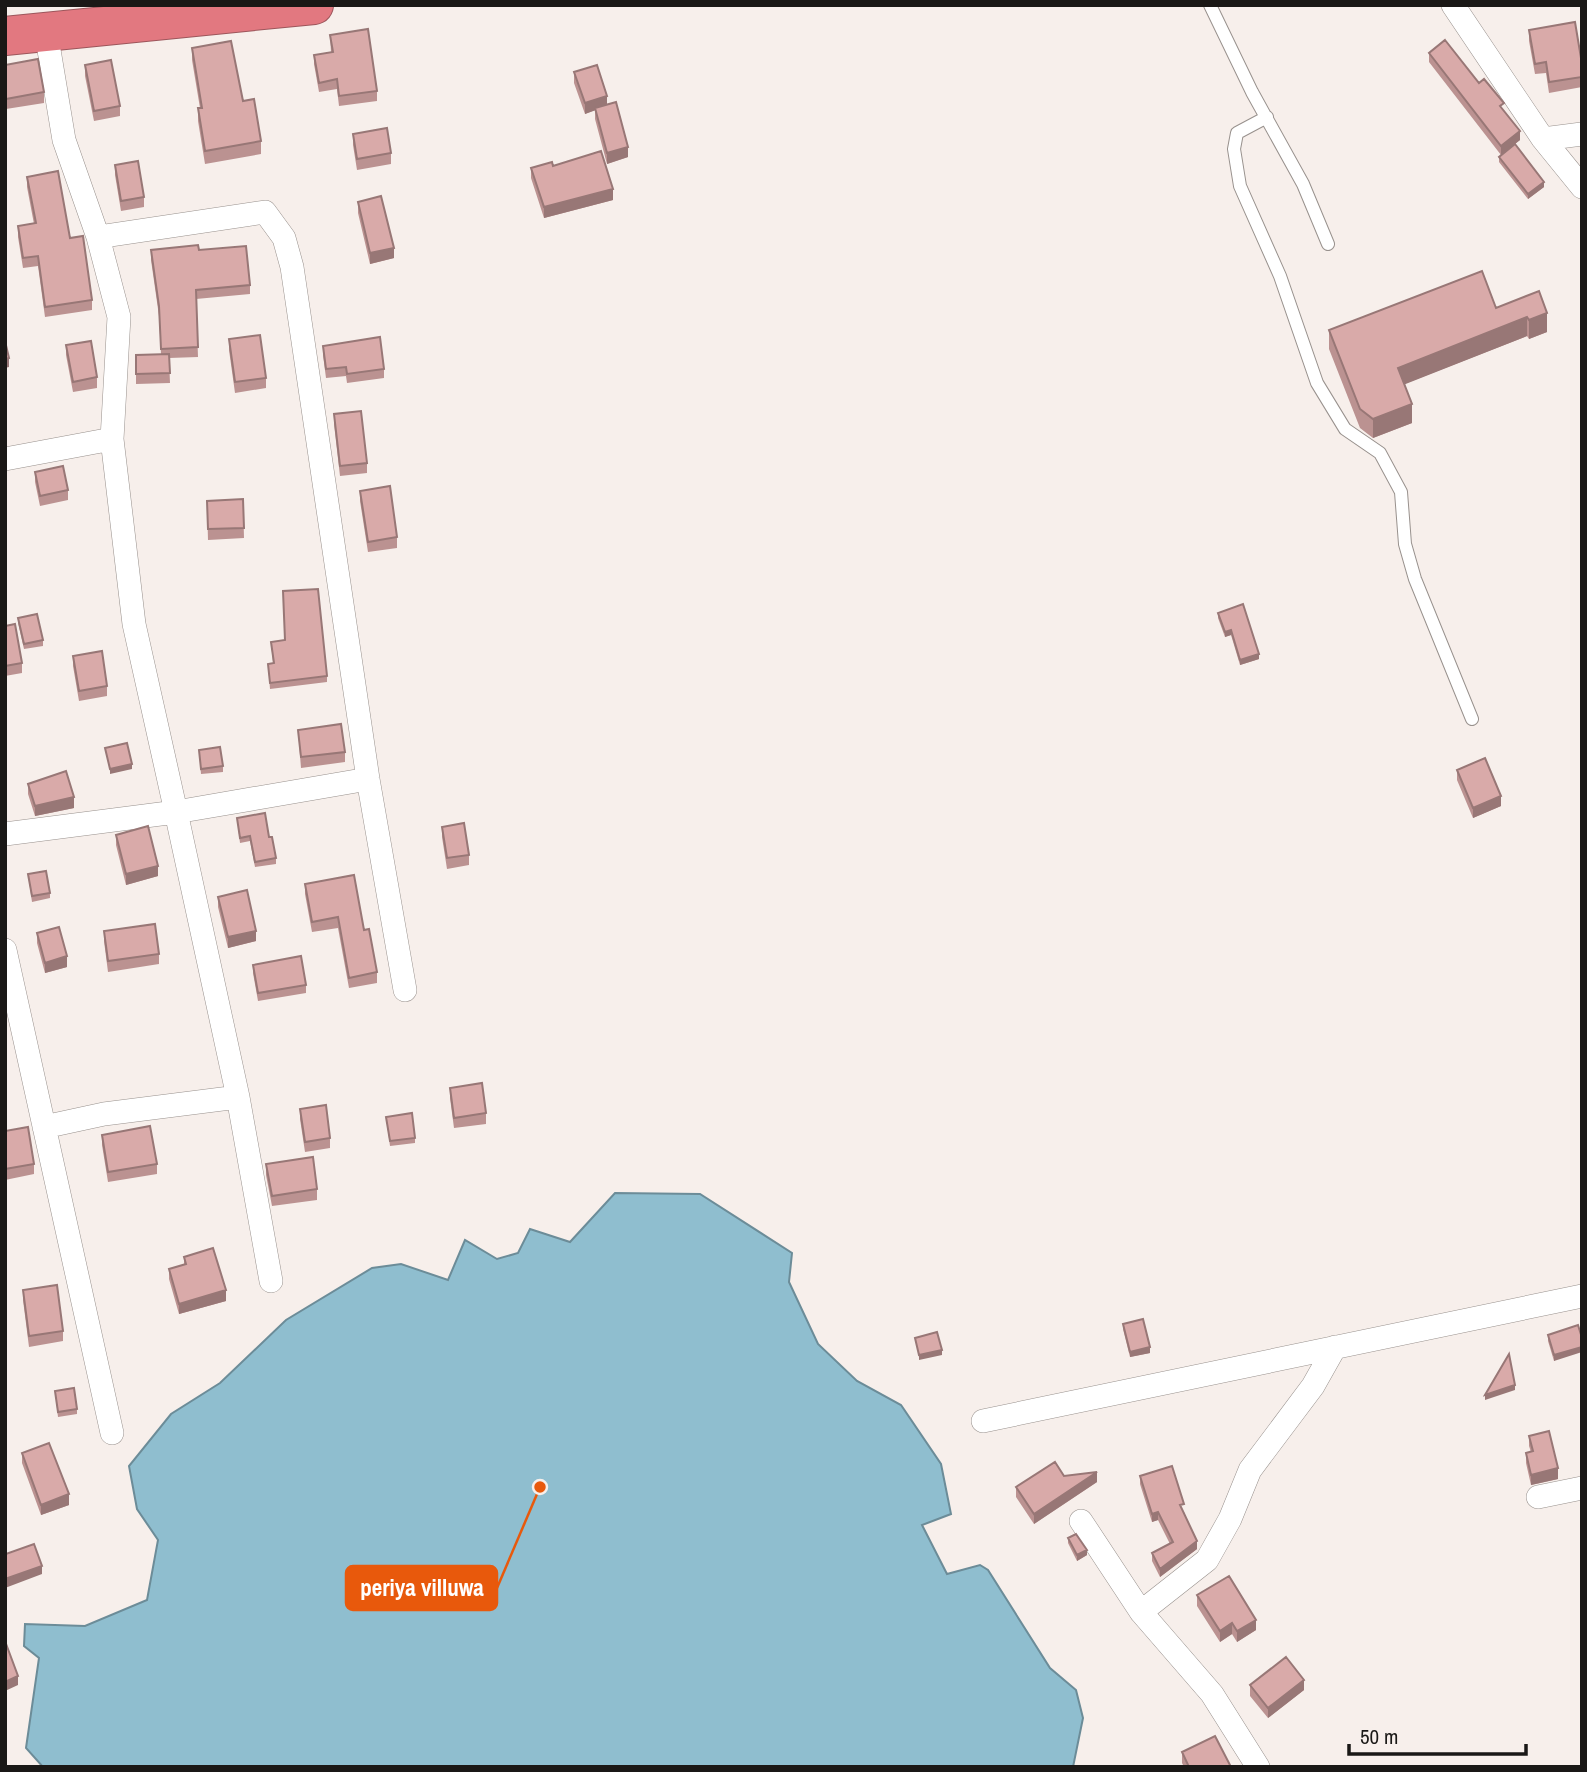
<svg xmlns="http://www.w3.org/2000/svg" width="1587" height="1772" font-family="'Archivo Narrow',sans-serif">
<style>
.water{fill:#8fbecf;stroke:#6c8c98;stroke-width:2}
.lines{fill:none;stroke-linecap:round;stroke-linejoin:round}
.lane-casing{stroke:#98918d;stroke-width:14}
.street-casing{stroke:#98918d;stroke-width:24}
.highway-casing{stroke:#9c565b;stroke-width:40}
.lane{stroke:#fff;stroke-width:12}
.street{stroke:#fff;stroke-width:23}
.highway{stroke:#e27880;stroke-width:38}
.wall{fill:#bb9291}
.shaded-wall{fill:#987776}
.building{fill:#d9aaa9;stroke:#987776;stroke-width:2}
.leader{fill:none;stroke:#e8590c;stroke-width:2.5}
.callout-dot{fill:#e8590c;stroke:#f7efeb;stroke-width:2.5}
.callout{fill:#e8590c;stroke:#e8590c;stroke-width:2.5}
.callout-label{font-size:23px;text-anchor:middle;font-weight:bold;fill:#fff}
</style>
<rect width="100%" height="100%" fill="#f7efeb"/>
<path class="water" d="M615,1193L700,1194L792,1253L789,1282L818,1344L857,1381L901,1405L941,1464L951,1514L922,1525L947,1574L980,1565L988,1570L1050,1668L1076,1690L1083,1718L1073,1767H43L26,1748L39,1658L24,1646L25,1624L85,1626L147,1600L158,1540L137,1509L129,1466L171,1414L220,1383L286,1320L372,1268L401,1264L448,1280L465,1240L497,1259L518,1253L530,1229L570,1242Z"/>
<g class="lines">
<defs>
<path id="lane" d="M1210,5L1252,92L1303,184L1328,244
M1267,117L1237,133L1234,149L1240,186L1280,276L1317,383L1345,429L1380,453L1401,492L1405,544L1415,579L1472,719"/>
<path id="street" d="M1453,5L1543,139L1582,187
M1543,139L1582,134
M98,237L265,212L284,238L292,267L368,779L405,990
M112,439L134,624L176,812L368,779
M5,459L112,439L119,317L98,237L64,140L46,32
M5,834L176,812L238,1097
M5,950L112,1433
M44,1127L104,1114L238,1097L271,1281
M983,1421L1582,1296
M1538,1497L1582,1488
M1081,1521L1141,1612L1212,1694L1258,1767
M1141,1612L1207,1560L1230,1519L1250,1470L1313,1386L1335,1347"/>
<path id="highway" d="M5,36L314,5"/>
</defs>
<use href="#lane" class="lane-casing"/>
<use href="#street" class="street-casing"/>
<use href="#highway" class="highway-casing"/>
<use href="#lane" class="lane"/>
<use href="#street" class="street"/>
<use href="#highway" class="highway"/>
</g>
<path class="wall" d="M1529,30L1582,64V87L1549,93L1546,73L1535,74L1529,41Z
M330,35L377,91V101L339,106L337,89L319,92L314,64V55L331,52Z
M192,48L243,101L261,141V154L205,164L198,121V108H200L192,60Z
M1429,53L1479,83L1504,111L1520,140L1501,155L1429,62Z
M5,65L44,92V103L6,109Z
M85,65L120,106V116L94,121L85,76Z
M574,72L607,105L628,157L607,164L595,119V110L585,114L574,83Z
M353,134L391,153V164L357,170L353,145Z
M1499,157L1544,187L1528,199L1499,162Z
M115,165L144,197V207L121,211L115,175Z
M553,166L613,200L544,218L531,178V168Z
M27,177L70,238L92,300V310L45,317L38,266L23,268L18,237V226L34,224L27,187Z
M358,202L394,258L370,264L358,213Z
M151,250H199L250,285V294L196,299L198,357L169,358L170,383L136,384V355L161,354L159,316L151,260Z
M1496,308L1547,313V332L1529,339L1527,336L1404,384L1412,423L1373,438L1360,428L1329,349V330Z
M229,339L266,378V388L235,393L229,350Z
M66,345L97,377V388L73,392L66,355Z
M323,346L384,369V378L347,383L346,376L326,378L323,355Z
M334,414L367,463V473L340,476L334,424Z
M35,472L68,490V500L40,506L35,482Z
M360,491L397,537V548L368,552L360,501Z
M243,499L244,538L208,540L207,501Z
M1218,613L1259,659L1240,665L1231,635L1225,637L1218,618Z
M18,618L43,640V646L24,649L18,623Z
M5,626L22,663V673L5,676Z
M271,642L327,676V682L270,689L268,664L273,663Z
M73,656L107,686V696L79,701L73,666Z
M298,730L345,752V762L301,768Z
M199,750L223,766V772L201,774Z
M1457,770L1501,806L1473,818L1457,780Z
M28,784L74,808L35,816L28,794Z
M237,818L269,837L276,858V864L255,867L250,841L240,843Z
M442,827L469,855V865L447,869L442,837Z
M116,835L158,876L126,885L116,845Z
M28,874L50,893V898L32,902Z
M305,884L364,930L377,972V983L349,988L338,928L312,932L305,894Z
M218,897L256,941L228,948L218,907Z
M104,931L159,954V964L108,972L104,941Z
M37,933L67,967L45,973L37,943Z
M253,965L306,985V993L258,1001L253,973Z
M450,1088L486,1113V1124L454,1128L450,1098Z
M300,1109L330,1138V1148L305,1152L300,1119Z
M386,1117L415,1138V1143L390,1146Z
M5,1131L34,1164V1174L5,1180Z
M102,1135L157,1164V1174L108,1182L102,1145Z
M266,1164L317,1189V1200L272,1206L266,1175Z
M184,1257L226,1301L179,1314L169,1279V1269L184,1265Z
M23,1290L63,1331V1341L29,1347L23,1300Z
M1123,1324L1150,1353L1130,1357L1123,1329Z
M1548,1335L1582,1338L1554,1361L1548,1341Z
M55,1391L77,1409V1414L58,1417Z
M1529,1436L1558,1479L1531,1485L1526,1463V1453L1531,1452L1529,1446Z
M22,1453L69,1505L41,1515L22,1463Z
M1140,1476L1184,1512L1197,1549L1160,1577L1152,1561V1553L1170,1544L1158,1520L1152,1522L1140,1484Z
M1097,1482L1034,1524L1016,1497V1487Z
M1068,1538L1087,1555L1077,1561L1068,1543Z
M1197,1595L1256,1630L1237,1642L1232,1634L1220,1642L1197,1606Z
M1250,1685L1304,1690L1268,1718L1250,1696Z
M1182,1752L1231,1767H1184L1182,1763Z"/>
<path class="shaded-wall" d="M607,96V106L585,114V103Z
M1520,131V140L1501,155V146Z
M628,147V157L607,164V153Z
M1544,182V187L1528,199V194Z
M613,189V200L544,218V207Z
M394,248V258L370,264V253Z
M1547,313V332L1529,339V320Z
M1527,317V336L1398,387V368Z
M9,358V367L5,368V359Z
M1412,404V423L1373,438V419Z
M1231,630V635L1225,637V632Z
M1259,654V659L1240,665V660Z
M132,764V769L110,774V769Z
M1501,796V806L1473,818V808Z
M74,797V808L35,816V806Z
M158,866V876L126,885V874Z
M256,931V941L228,948V937Z
M67,956V967L45,973V963Z
M226,1290V1301L179,1314V1304Z
M1150,1347V1353L1130,1357V1352Z
M1582,1347V1352L1554,1361V1355Z
M942,1350V1355L919,1360V1355Z
M1515,1385V1390L1485,1400V1395Z
M1558,1468V1479L1531,1485V1475Z
M1097,1472V1482L1034,1524V1514Z
M69,1494V1505L41,1515V1505Z
M1158,1512V1520L1152,1522V1514Z
M1197,1541V1549L1160,1577V1569Z
M1087,1550V1555L1077,1561V1555Z
M42,1566V1574L5,1588V1579Z
M1256,1620V1630L1237,1642V1631Z
M1232,1623V1634L1220,1642V1631Z
M18,1676V1685L5,1691V1682Z
M1304,1680V1690L1268,1718V1708Z"/>
<path class="building" d="M1575,22L1582,64V77L1549,82L1546,62L1535,64L1529,30Z
M368,29L377,91L339,96L337,79L319,83L314,55L333,52L330,35Z
M1445,40L1479,83L1484,79L1504,103L1500,106L1520,131L1501,146L1429,53Z
M231,41L243,101L254,99L261,141L205,151L198,108H202L192,48Z
M38,59L44,92L6,99L5,65Z
M111,60L120,106L94,111L85,65Z
M597,65L607,96L585,103L574,72Z
M616,102L628,147L607,153L595,108Z
M387,128L391,153L357,159L353,134Z
M1515,144L1544,182L1528,194L1499,157Z
M601,151L613,189L544,207L531,168L552,162L553,166Z
M138,161L144,197L121,201L115,165Z
M58,171L70,238L83,236L92,300L45,307L38,256L23,258L18,226L36,223L27,177Z
M381,196L394,248L370,253L358,202Z
M198,245L199,250L246,246L250,285L196,290L198,347L161,349L159,306L151,250Z
M1482,271L1496,308L1539,291L1547,313L1529,320L1527,317L1398,368L1412,404L1373,419L1360,409L1329,330Z
M260,335L266,378L235,382L229,339Z
M380,337L384,369L347,374L346,367L326,369L323,346Z
M5,341L9,358L5,359Z
M91,341L97,377L73,382L66,345Z
M169,354L170,373L136,374V355Z
M361,411L367,463L340,466L334,414Z
M63,466L68,490L40,496L35,472Z
M390,486L397,537L368,542L360,491Z
M243,499L244,528L208,529L207,501Z
M318,589L327,676L270,683L268,664L274,663L271,642L285,640L283,591Z
M1243,604L1259,654L1240,660L1231,630L1225,632L1218,613Z
M37,614L43,640L24,644L18,618Z
M15,624L22,663L5,666V626Z
M102,651L107,686L79,691L73,656Z
M341,724L345,752L301,757L298,730Z
M127,743L132,764L110,769L105,748Z
M220,747L223,766L201,769L199,750Z
M1485,758L1501,796L1473,808L1457,770Z
M66,771L74,797L35,806L28,784Z
M265,813L269,837H272L276,858L255,862L250,836L240,838L237,818Z
M464,823L469,855L447,858L442,827Z
M148,826L158,866L126,874L116,835Z
M46,871L50,893L32,896L28,874Z
M354,875L364,930L369,929L377,972L349,978L338,917L312,922L305,884Z
M247,890L256,931L228,937L218,897Z
M155,924L159,954L108,961L104,931Z
M59,927L67,956L45,963L37,933Z
M301,956L306,985L258,993L253,965Z
M482,1083L486,1113L454,1118L450,1088Z
M326,1105L330,1138L305,1142L300,1109Z
M412,1113L415,1138L390,1141L386,1117Z
M150,1126L157,1164L108,1172L102,1135Z
M28,1127L34,1164L5,1169V1131Z
M313,1157L317,1189L272,1196L266,1164Z
M213,1248L226,1290L179,1304L169,1269L186,1264L184,1257Z
M57,1285L63,1331L29,1336L23,1290Z
M1143,1319L1150,1347L1130,1352L1123,1324Z
M1578,1325L1582,1338V1347L1554,1355L1548,1335Z
M937,1332L942,1350L919,1355L915,1338Z
M1509,1354L1515,1385L1485,1395Z
M74,1388L77,1409L58,1412L55,1391Z
M1549,1431L1558,1468L1531,1475L1526,1453L1533,1451L1529,1436Z
M49,1443L69,1494L41,1505L22,1453Z
M1055,1462L1064,1476L1097,1472L1034,1514L1016,1487Z
M1172,1466L1184,1504L1180,1505L1197,1541L1160,1569L1152,1553L1173,1542L1158,1512L1152,1514L1140,1476Z
M1076,1534L1087,1550L1077,1555L1068,1538Z
M34,1544L42,1566L5,1579V1551L6,1554Z
M1229,1576L1256,1620L1237,1631L1232,1623L1220,1631L1197,1595Z
M5,1641L18,1676L5,1682Z
M1286,1657L1304,1680L1268,1708L1250,1685Z
M1215,1736L1231,1767H1189L1182,1752Z"/>
<path class="leader" d="M540 1487L497 1588"/>
<circle class="callout-dot" cx="540" cy="1487" r="7"/>
<rect class="callout" x="346" y="1566" width="151" height="44" rx="7"/>
<g class="callout-label">
<text x="422" y="1596">periya villuwa</text>
</g>
<rect width="1587" height="1772" fill="none" stroke="#1a1816" stroke-width="14"/>
<path d="M1349 1744v10h177v-10" fill="none" stroke="#1a1816" stroke-width="3.5"/>
<text x="1360" y="1744" font-size="21" fill="#1a1816" stroke="#f7efeb" stroke-width="5" paint-order="stroke">50 m</text>
</svg>
